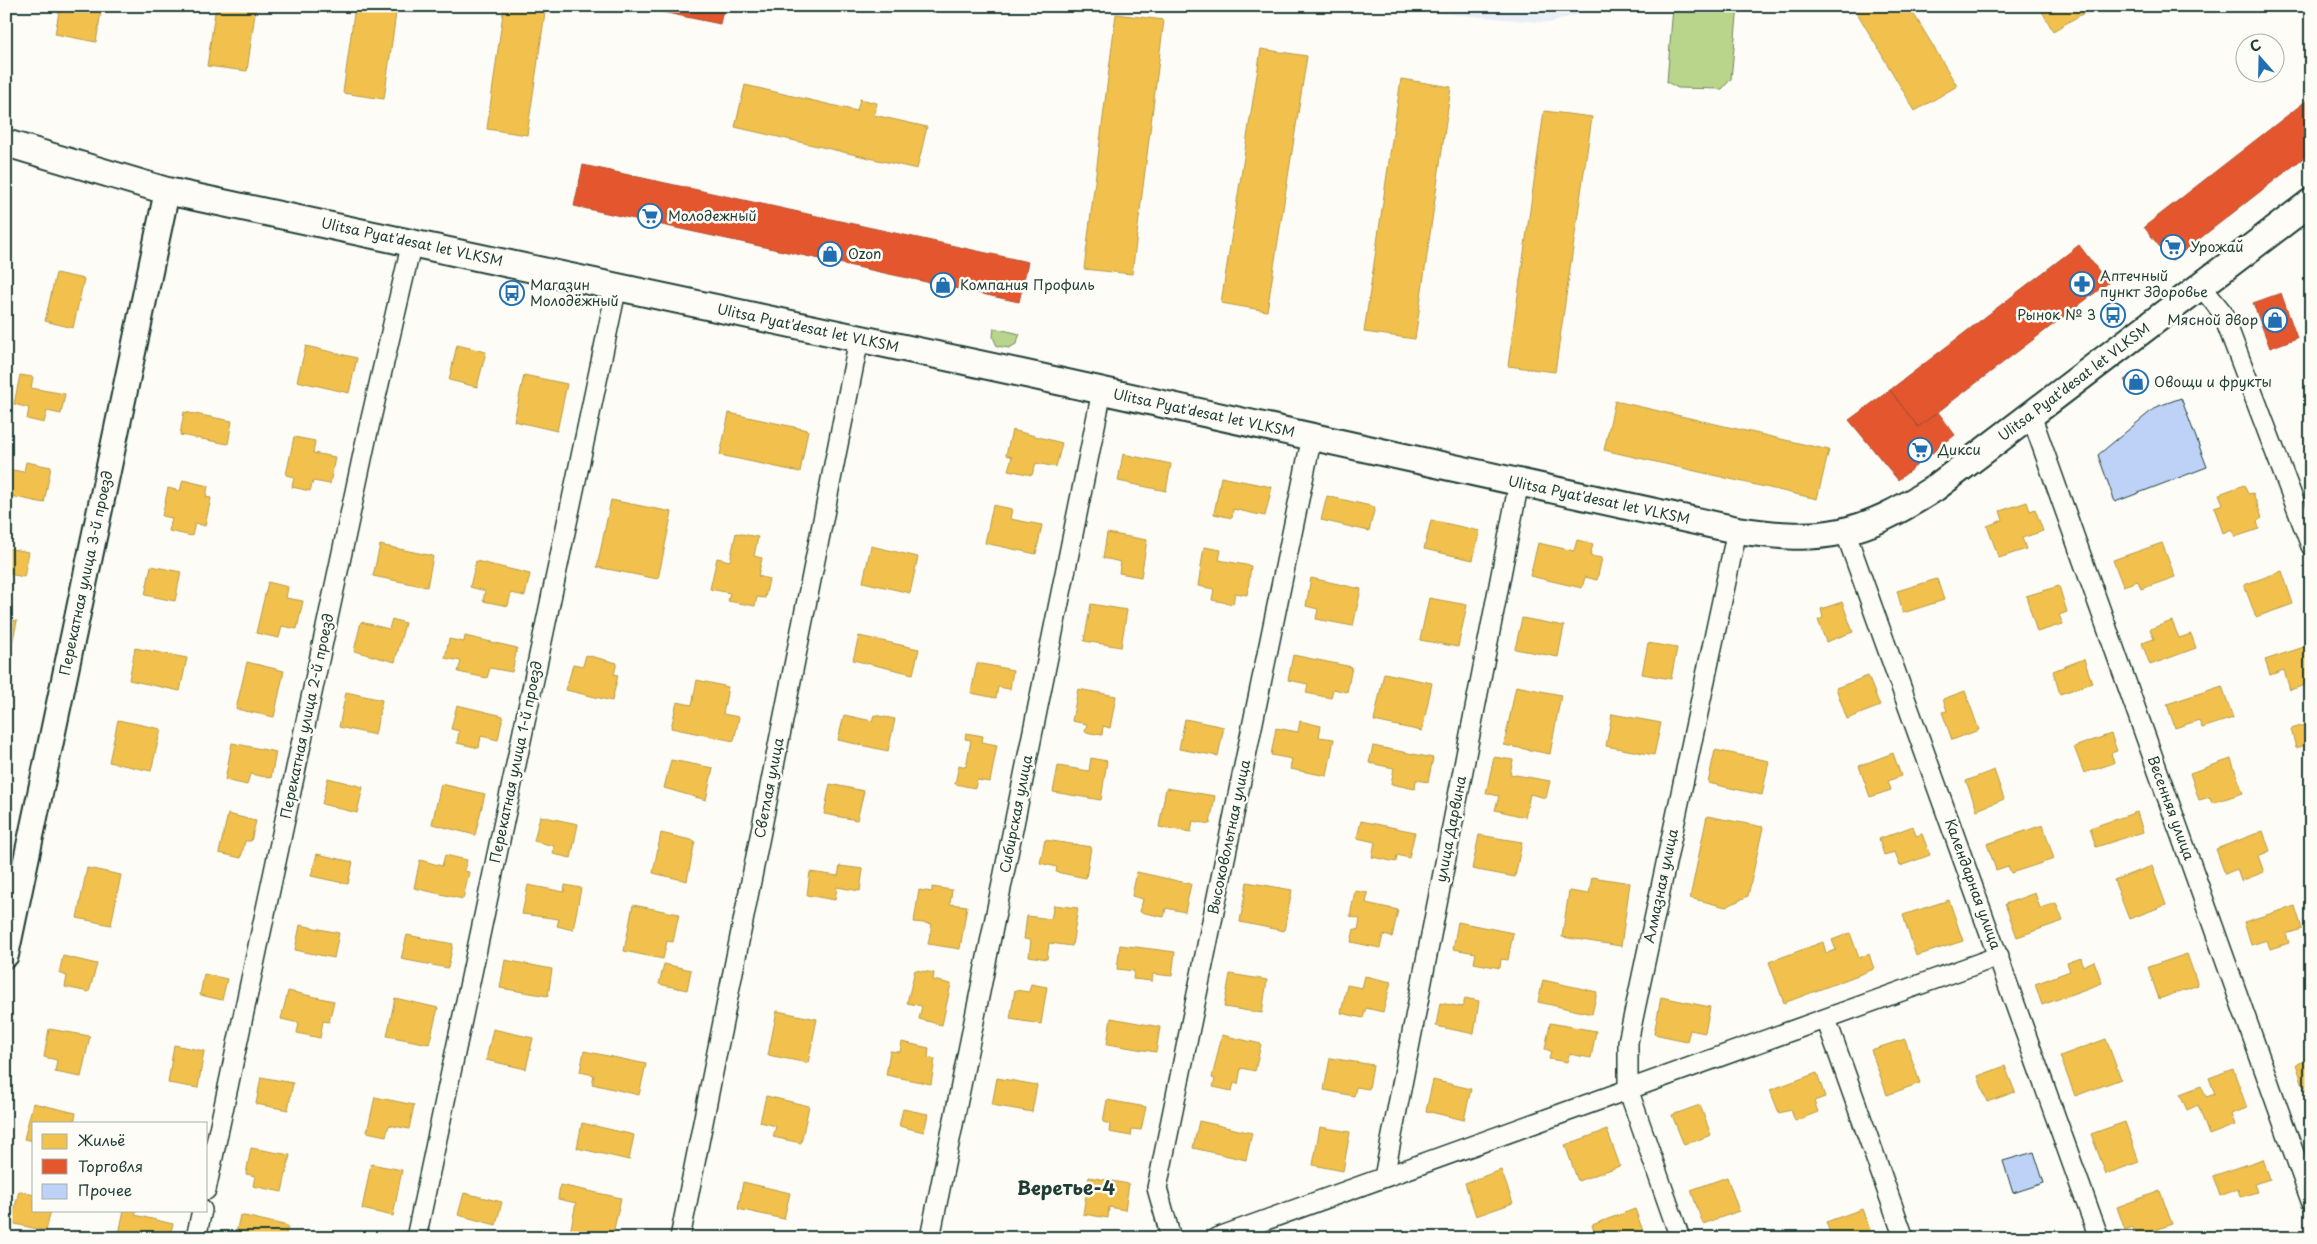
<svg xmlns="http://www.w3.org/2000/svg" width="2317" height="1244" font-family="'Playpen Sans',sans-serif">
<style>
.built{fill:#eaeff7}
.green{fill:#b9d48b;stroke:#6c8860}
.homes{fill:#f2c14e;stroke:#b39946}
.shops{fill:#e4572e;stroke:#a94f30}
.building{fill:#bed2f7;stroke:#1f3d34}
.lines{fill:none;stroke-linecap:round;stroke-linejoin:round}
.minor-casing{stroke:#1f3d34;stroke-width:22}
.tertiary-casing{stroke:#1f3d34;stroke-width:28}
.secondary-casing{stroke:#1f3d34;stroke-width:30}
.minor{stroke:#fdfcf7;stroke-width:19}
.tertiary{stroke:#fdfcf7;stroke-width:24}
.secondary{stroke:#fdfcf7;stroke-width:26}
.labels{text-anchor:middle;stroke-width:5;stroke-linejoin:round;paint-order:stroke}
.poi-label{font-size:14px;fill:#1f3d34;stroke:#fdfcf7;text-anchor:start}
.street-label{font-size:14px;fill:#1f3d34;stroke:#fdfcf7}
.district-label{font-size:19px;font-weight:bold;fill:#1f3d34;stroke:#fdfcf7}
</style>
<rect width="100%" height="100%" fill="#fdfcf7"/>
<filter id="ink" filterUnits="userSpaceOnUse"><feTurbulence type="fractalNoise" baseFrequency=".02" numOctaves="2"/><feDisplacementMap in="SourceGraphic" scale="10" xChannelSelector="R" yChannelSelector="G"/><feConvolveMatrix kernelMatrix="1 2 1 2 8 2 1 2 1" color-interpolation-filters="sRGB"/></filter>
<g filter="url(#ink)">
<path class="built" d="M1359,6H1603L1550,23Z"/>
<path class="green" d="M1673,6H1738L1731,79L1722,89L1678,88L1667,82Z
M994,328L1020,334L1016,344L1009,348L997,346L993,337Z"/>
<path class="homes" d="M60,6H102L96,42L55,34Z
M216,6H256L247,71L207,66Z
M355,6H397L384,99L343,93Z
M504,6H546L527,135L487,129Z
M1853,6H1909L1957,86L1915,111Z
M2039,6H2096L2053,31Z
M1116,14L1164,20L1132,274L1084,269Z
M1261,49L1307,56L1267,311L1221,303Z
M1401,79L1451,87L1415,339L1364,332Z
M745,85L857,111L860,99L877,103L874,115L927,127L917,169L735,127Z
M1544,111L1592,117L1555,372L1508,366Z
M56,273L84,279L73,328L45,321Z
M457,345L486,352L477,387L449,380Z
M306,346L357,358L349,393L297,381Z
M20,375L33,377L31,388L65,394L61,414L47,411L44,423L27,419L29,408L14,404Z
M524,375L567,384L557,431L514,421Z
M1615,401L1829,450L1817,499L1604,450Z
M184,412L232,421L228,444L180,435Z
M729,413L808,430L800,472L720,455Z
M1012,430L1062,443L1056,467L1036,463L1032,475L1008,470L1012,457L1006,455Z
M294,437L315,441L313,453L335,457L330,484L313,481L310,491L292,487L294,477L286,475Z
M1123,454L1171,464L1166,491L1118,481Z
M26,462L51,467L44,503L6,495V469L24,472Z
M1221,477L1272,487L1265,516L1233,509L1232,518L1214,514Z
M183,480L208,486L206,497L211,498L205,526L195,523L192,536L169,531L172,518L162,516L168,488L180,491Z
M2244,485L2248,494L2253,493L2262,518L2257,521L2259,529L2235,537L2232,529L2223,533L2214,507L2223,504L2219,494Z
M1327,496L1375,507L1369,531L1321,520Z
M611,500L672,512L658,579L597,567Z
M2027,502L2030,511L2035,509L2043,531L2022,538L2026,549L1999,558L1987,526L2003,520L2000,511Z
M993,505L1012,509L1010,519L1042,525L1036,554L985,543Z
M1431,520L1480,531L1473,560L1424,549Z
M736,533L758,537L754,556L762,558L758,576L769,579L765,598L757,597L755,606L728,601L730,593L710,589L717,558L730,561Z
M1107,533L1147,540L1141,577L1119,573L1121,562L1103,558Z
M1577,540L1593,544L1590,556L1602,558L1597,580L1585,577L1582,588L1530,576L1538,543L1574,551Z
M2162,543L2175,577L2141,589L2138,581L2123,586L2113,560Z
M380,545L433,556L427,587L373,576Z
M871,546L918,557L910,593L863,582Z
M1204,547L1221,550L1219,560L1251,566L1247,595L1235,593L1233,604L1212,600L1214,589L1198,586Z
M6,548L29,552L24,577L9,574L7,586Z
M476,561L530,574L525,596L511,593L508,606L483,601L485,591L470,587Z
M151,566L181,572L175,601L145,595Z
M2282,571L2293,604L2256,617L2244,585Z
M1311,578L1361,589L1353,626L1316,619L1318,609L1306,606Z
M1937,579L1944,600L1903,613L1897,591Z
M268,582L288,587L286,598L303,601L297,629L282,626L279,638L256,633Z
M2059,586L2067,612L2059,615L2063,624L2037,632L2026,596Z
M1429,598L1467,605L1458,647L1420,640Z
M1842,602L1853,632L1826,642L1818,620L1823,618L1821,609Z
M1091,604L1127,610L1121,647L1084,641Z
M1522,618L1564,626L1558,657L1515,649Z
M6,619L17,621L11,649L6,648Z
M392,619L405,623L395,662L354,651L361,622L389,629Z
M2172,621L2179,638L2191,634L2196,648L2150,665L2142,643L2154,639L2150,629Z
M465,636L517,648L512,672L490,668L487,678L458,672L461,661L445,658L449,639L464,642Z
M859,636L919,649L913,674L853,660Z
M1648,643L1677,648L1671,679L1642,674Z
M2310,645L2311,683L2290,690L2284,670L2270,675L2265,660Z
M135,648L187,658L180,691L129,680Z
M586,655L617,663L614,674L618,675L612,701L566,690L573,664L583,666Z
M1293,655L1352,667L1347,692L1333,689L1331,698L1306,693L1308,684L1288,680Z
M2084,659L2092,683L2060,694L2053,671Z
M247,662L284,671L274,717L236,709Z
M977,663L1013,670L1010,689L998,687L996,698L971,693Z
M1384,673L1432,683L1422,731L1374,721Z
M1868,676L1880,706L1847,719L1836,688Z
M697,680L728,687L723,714L739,717L734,741L671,728L677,702L692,705Z
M1516,686L1561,695L1550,754L1504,745Z
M2222,686L2233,718L2202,728L2199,720L2175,728L2167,704Z
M1078,689L1116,696L1110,728L1103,726L1102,735L1085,732L1087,724L1072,721Z
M1965,691L1979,730L1952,740L1942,712L1947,711L1943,699Z
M346,692L382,700L375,735L339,727Z
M457,705L503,716L498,740L481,736L479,748L457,743L459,731L451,729Z
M1612,714L1661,723L1654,755L1606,746Z
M844,715L872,721L874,715L895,719L888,751L838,740Z
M1185,719L1224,727L1218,756L1179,749Z
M118,720L161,729L151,771L109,762Z
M1300,721L1321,726L1319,737L1334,739L1327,776L1290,769L1292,759L1271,755L1276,728L1298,732Z
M2311,723V755H2309L2306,745L2296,748L2291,729Z
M966,733L983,736L982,742L997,745L990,782L977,780L975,788L955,784L959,765L966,767L971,740L965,739Z
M2111,734L2117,751L2111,753L2114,763L2084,773L2074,747Z
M232,743L276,752L271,778L250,774L247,785L225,780Z
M1373,746L1433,758L1428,782L1416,780L1415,789L1391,784L1394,768L1369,763Z
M1715,750L1769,761L1762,795L1708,783Z
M1893,753L1901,776L1888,781L1891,790L1870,797L1859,766Z
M1494,757L1513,760L1510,774L1550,781L1546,798L1530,794L1525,817L1495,810L1499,796L1486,793Z
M1091,758L1107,761L1101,800L1053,792L1058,766L1089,771Z
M2231,759L2243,793L2212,803L2210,797L2199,800L2190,773Z
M671,760L713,768L706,800L664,788Z
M1994,770L2004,799L1977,810L1966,781Z
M328,778L363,787L357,813L322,804Z
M441,784L485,794L475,835L432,824Z
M830,784L864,791L857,820L824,814Z
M1166,788L1215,796L1210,824L1193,821L1191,832L1159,827Z
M2137,812L2143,832L2096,847L2090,828Z
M228,814L256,821L251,841H245L241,858L219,853Z
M540,816L578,824L571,858L553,854L554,846L534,841Z
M1707,816L1763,827L1748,896L1726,907L1690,898Z
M1361,821L1415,832L1409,858L1397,855L1396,862L1372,857L1375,842L1357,838Z
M2043,825L2054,859L2011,873L2008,866L1996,870L1987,844Z
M1913,826L1916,836L1922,834L1930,855L1900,866L1895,852L1884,855L1879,839Z
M2263,831L2270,851L2258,856L2264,872L2241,881L2237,869L2225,874L2216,849Z
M661,833L695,841L687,881L653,873Z
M1479,835L1522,842L1515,877L1472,869Z
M1045,840L1091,847L1086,878L1056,872L1057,867L1040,863Z
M317,854L353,862L348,884L311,876Z
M445,855L467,860L464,871L469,872L463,899L414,888L420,860L442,866Z
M840,866L863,869L860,891L837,887L835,900L807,895L810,872L838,876Z
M2152,866L2166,905L2129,919L2114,880Z
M87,868L121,875L111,925L77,918Z
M1137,872L1191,884L1185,912L1166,908L1164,917L1140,912L1143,899L1132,896Z
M1592,877L1630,883L1621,946L1562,937L1569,891L1589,894Z
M1247,882L1292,890L1284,931L1240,922Z
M528,885L564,892L565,885L581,888L573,930L557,926L559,919L522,914Z
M932,887L952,890L950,904L967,906L960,949L928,944L932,924L914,922L919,890L932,892Z
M1355,891L1368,893L1366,903L1398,910L1392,937L1383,935L1380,948L1351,942L1354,929L1358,930L1360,919L1350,916Z
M2035,893L2040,908L2056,903L2063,921L2017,937L2005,904Z
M1949,900L1963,941L1916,956L1903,915Z
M633,905L679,914L673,942L667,941L663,959L624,951Z
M1054,905L1078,908L1072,946L1049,943L1047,959L1029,956L1031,940L1024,939L1027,916L1051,919Z
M2295,906L2302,929L2286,934L2289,943L2270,949L2267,940L2251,945L2244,922Z
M1458,922L1513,933L1508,960L1501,959L1500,968L1474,963L1476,953L1453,949Z
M300,925L339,933L334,958L295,950Z
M1850,933L1859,958L1869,954L1874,969L1784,1003L1769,962L1823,942L1826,953L1836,950L1832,940Z
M407,935L453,944L448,968L401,959Z
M1120,945L1175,952L1172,976L1153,974L1152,981L1133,979L1134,971L1117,969Z
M2187,954L2198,985L2159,999L2148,967Z
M63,956L97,964L89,992L65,987L67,976L59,973Z
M2081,958L2083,966L2094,961L2102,983L2042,1005L2035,984L2070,971L2067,963Z
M505,960L552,969L548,996L500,988Z
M664,964L691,970L687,990L659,984Z
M915,970L934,973L933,980L951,984L942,1025L919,1019L922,1006L907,1003Z
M204,974L227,979L222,1000L200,995Z
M1230,974L1267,980L1262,1013L1224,1007Z
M1365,976L1391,982L1383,1012L1366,1008L1363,1018L1341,1013L1347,985L1362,988Z
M1543,980L1597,992L1592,1014L1538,1002Z
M1031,984L1047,987L1041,1024L1010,1019L1015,990L1029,992Z
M288,991L334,1001L329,1022L323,1021L320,1038L297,1033L299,1023L281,1019Z
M1661,997L1710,1007L1705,1033L1690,1030L1687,1041L1654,1034Z
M395,998L438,1008L429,1044L387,1036Z
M1465,998L1479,1001L1474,1034L1436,1026L1440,1003L1463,1007Z
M777,1011L817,1019L808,1063L768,1055Z
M1111,1018L1160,1027L1156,1052L1107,1044Z
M1550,1023L1596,1031L1591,1058L1569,1054L1567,1062L1549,1059L1551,1051L1545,1049Z
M49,1029L90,1036L81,1077L55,1072L57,1060L44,1057Z
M493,1029L533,1038L526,1069L486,1060Z
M1222,1035L1261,1044L1255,1071L1241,1068L1238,1084L1234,1083L1232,1091L1213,1087L1215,1079L1212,1078Z
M1905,1039L1920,1083L1887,1095L1871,1050Z
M2106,1039L2121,1079L2075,1096L2060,1056Z
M902,1042L929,1048L928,1058L935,1059L931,1084L886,1075L890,1051L900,1052Z
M174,1045L204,1051L198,1088L168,1083Z
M584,1051L646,1064L639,1095L592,1084L594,1075L580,1072Z
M1330,1058L1373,1065L1369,1089L1356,1087L1354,1096L1324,1090Z
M2311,1059V1089L2305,1091L2296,1064Z
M2005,1066L2015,1092L1987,1102L1978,1076Z
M2233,1069L2247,1108L2231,1114L2235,1125L2209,1135L2198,1105L2187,1110L2180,1094L2201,1086L2206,1097L2215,1094L2209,1078Z
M1817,1073L1825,1097L1814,1101L1818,1112L1795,1121L1791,1110L1779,1113L1770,1090Z
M261,1077L293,1083L288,1110L256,1104Z
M997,1078L1037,1085L1032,1112L992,1105Z
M1433,1080L1471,1089L1464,1120L1426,1111Z
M766,1096L809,1106L801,1143L773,1137L776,1126L760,1122Z
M375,1097L414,1105L409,1129L389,1125L386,1136L367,1132Z
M1107,1100L1146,1107L1141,1130L1132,1129L1131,1136L1109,1132L1110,1124L1103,1122Z
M33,1103L76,1113L74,1123H34V1141L24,1139Z
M1700,1105L1711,1135L1684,1145L1672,1115Z
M903,1109L928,1114L924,1132L899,1126Z
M1199,1121L1252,1133L1246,1160L1193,1148Z
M2125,1122L2139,1162L2106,1174L2091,1134Z
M582,1123L634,1135L629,1160L577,1148Z
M1320,1127L1350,1132L1343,1171L1313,1165Z
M1607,1130L1620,1166L1578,1181L1565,1145Z
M251,1148L290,1155L282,1192L253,1186L255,1176L246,1174Z
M2263,1159L2270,1179L2254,1184L2257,1192L2240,1197L2238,1189L2220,1196L2213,1176Z
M371,1164L402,1170L393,1216L362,1209Z
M1501,1170L1513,1203L1476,1216L1465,1183Z
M1089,1177L1129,1184L1125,1210L1109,1207L1108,1218L1083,1214Z
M1727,1177L1739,1211L1703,1224L1691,1190Z
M743,1182L790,1193L784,1219L738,1209Z
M560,1185L621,1198L612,1238H592L570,1233L576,1203L558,1199Z
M19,1191L34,1195V1210H51L46,1231L11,1223Z
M2160,1191L2172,1224L2137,1237L2133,1227L2125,1230L2117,1207Z
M464,1193L502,1202L496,1225L458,1215Z
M1635,1209L1644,1234L1633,1238H1596L1592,1225Z
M1862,1209L1873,1238H1832L1826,1222Z
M124,1210H137L135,1215L173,1224L169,1238H135L119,1234Z
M240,1215L288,1226L285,1238H235Z
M1406,1233L1407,1238H1393Z"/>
<path class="shops" d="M633,6H724L720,24Z
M2311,97V152L2171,261L2144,227Z
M583,165L1028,262L1019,302L574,206Z
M2079,245L2108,283L1918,427L1890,390Z
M2281,293L2297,338L2270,348L2253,303Z
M2139,370L2148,383L2133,393L2124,380Z
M1890,390L1918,427L1938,412L1955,435L1898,480L1849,420Z"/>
<path class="building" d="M2181,398L2207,467L2115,502L2098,455L2156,407Z
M2034,1152L2044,1183L2013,1193L2003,1161Z"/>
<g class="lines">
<defs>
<path id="minor" d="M2200,285L2222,312L2311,546
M2031,415L2311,1201
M1845,531L2099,1238
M1826,1019L1904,1238
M1384,1177L1519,482
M206,1190L366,440L412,242
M196,1238L202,1210
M416,1238L617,286
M680,1238L859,339
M930,1238L1102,391
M1171,1238L1157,1188L1312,436
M1216,1238L1999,956
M1680,1238L1628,1089V1042L1737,530"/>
<path id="tertiary" d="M6,955L167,191"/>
<path id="secondary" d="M6,143L167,191L1026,374L1737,530C1823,543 1861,536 1935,488L2311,202"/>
</defs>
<use href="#minor" class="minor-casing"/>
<use href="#tertiary" class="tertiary-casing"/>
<use href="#secondary" class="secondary-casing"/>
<use href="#minor" class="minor"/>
<use href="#tertiary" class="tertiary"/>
<use href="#secondary" class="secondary"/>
</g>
</g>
<defs>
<symbol id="supermarket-ring" viewBox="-11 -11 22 22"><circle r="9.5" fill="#fdfcf7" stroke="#1f6fb2" stroke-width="1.5"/><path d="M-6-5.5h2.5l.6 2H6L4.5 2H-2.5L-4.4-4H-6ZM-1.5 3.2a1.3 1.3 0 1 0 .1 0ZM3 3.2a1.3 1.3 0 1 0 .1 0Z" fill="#1f6fb2"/></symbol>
<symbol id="shop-ring" viewBox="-11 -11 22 22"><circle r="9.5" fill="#fdfcf7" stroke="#1f6fb2" stroke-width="1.5"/><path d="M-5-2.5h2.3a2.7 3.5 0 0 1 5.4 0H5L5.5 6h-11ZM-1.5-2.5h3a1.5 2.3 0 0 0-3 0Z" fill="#1f6fb2"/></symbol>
<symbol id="pharmacy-ring" viewBox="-11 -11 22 22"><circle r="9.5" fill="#fdfcf7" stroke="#1f6fb2" stroke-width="1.5"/><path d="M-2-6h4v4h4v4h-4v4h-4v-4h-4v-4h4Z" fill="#1f6fb2"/></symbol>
<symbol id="bus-ring" viewBox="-11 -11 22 22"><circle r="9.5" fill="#fdfcf7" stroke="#1f6fb2" stroke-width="1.5"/><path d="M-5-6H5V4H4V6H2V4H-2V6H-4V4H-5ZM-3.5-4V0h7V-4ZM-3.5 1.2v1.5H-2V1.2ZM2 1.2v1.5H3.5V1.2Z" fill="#1f6fb2"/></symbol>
</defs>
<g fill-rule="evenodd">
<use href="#supermarket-ring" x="636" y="202" width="28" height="28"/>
<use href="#supermarket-ring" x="2159" y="233" width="28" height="28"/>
<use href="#shop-ring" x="816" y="240" width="28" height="28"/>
<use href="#pharmacy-ring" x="2068" y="270" width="28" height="28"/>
<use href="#shop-ring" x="929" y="271" width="28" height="28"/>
<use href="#bus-ring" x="498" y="279" width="28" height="28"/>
<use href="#bus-ring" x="2099" y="301" width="28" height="28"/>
<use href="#shop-ring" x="2261" y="306" width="28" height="28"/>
<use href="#shop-ring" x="2122" y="368" width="28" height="28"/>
<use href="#supermarket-ring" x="1906" y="436" width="28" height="28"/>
</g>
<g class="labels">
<g class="poi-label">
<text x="668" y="221">Молодежный</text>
<text x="2190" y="252">Урожай</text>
<text x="848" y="259">Ozon</text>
<text x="2100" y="281">Аптечный<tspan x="2100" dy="16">пункт Здоровье</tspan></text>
<text x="530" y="290">Магазин<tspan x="530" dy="16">Молодёжный</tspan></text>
<text x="960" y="290">Компания Профиль</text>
<text x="2096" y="320" text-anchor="end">Рынок № 3</text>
<text x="2258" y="325" text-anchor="end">Мясной двор</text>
<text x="2154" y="387">Овощи и фрукты</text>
<text x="1938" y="455">Дикси</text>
</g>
<g class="street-label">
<text transform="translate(412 242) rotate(12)" y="5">Ulitsa Pyat'desat let VLKSM</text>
<text transform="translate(808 328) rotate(12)" y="5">Ulitsa Pyat'desat let VLKSM</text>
<text transform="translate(2074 382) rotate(-37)" y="5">Ulitsa Pyat'desat let VLKSM</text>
<text transform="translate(1204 413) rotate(12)" y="5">Ulitsa Pyat'desat let VLKSM</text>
<text transform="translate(1599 500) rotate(12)" y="5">Ulitsa Pyat'desat let VLKSM</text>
<text transform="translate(86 573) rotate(-78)" y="5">Перекатная улица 3-й проезд</text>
<text transform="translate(307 716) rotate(-78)" y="5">Перекатная улица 2-й проезд</text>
<text transform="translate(516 762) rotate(-78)" y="5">Перекатная улица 1-й проезд</text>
<text transform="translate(769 788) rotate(-79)" y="5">Светлая улица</text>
<text transform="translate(2171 808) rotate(70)" y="5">Весенняя улица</text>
<text transform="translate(1016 814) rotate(-79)" y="5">Сибирская улица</text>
<text transform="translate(1451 829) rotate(-79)" y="5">улица Дарвина</text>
<text transform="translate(1229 837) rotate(-78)" y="5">Высоковольтная улица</text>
<text transform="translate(1973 884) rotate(70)" y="5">Календарная улица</text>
<text transform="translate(1661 886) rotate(-78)" y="5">Алмазная улица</text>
</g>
<g class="district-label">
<text x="1066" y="1195">Веретье-4</text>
</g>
</g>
<rect width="2317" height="1244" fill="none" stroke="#fdfcf7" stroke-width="25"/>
<rect x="12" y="12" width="2292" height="1219" fill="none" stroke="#1f3d34" stroke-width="2" filter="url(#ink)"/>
<rect x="32" y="1122" width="175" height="90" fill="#fdfcf7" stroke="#a4b0a9"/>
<rect x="42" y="1134" width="25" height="15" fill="#f2c14e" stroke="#a4b0a9"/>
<text x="78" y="1146" font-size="15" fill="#1f3d34">Жильё</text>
<rect x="42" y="1159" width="25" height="15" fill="#e4572e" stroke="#a4b0a9"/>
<text x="78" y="1172" font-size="15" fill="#1f3d34">Торговля</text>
<rect x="42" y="1184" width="25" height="15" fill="#bed2f7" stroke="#a4b0a9"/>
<text x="78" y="1196" font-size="15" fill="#1f3d34">Прочее</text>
<g transform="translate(2260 58) rotate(340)"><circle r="24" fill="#fdfcf7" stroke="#a4b0a9"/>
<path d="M0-4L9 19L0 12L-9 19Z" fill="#1f6fb2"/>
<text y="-8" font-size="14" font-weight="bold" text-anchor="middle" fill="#1f3d34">С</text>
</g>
</svg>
